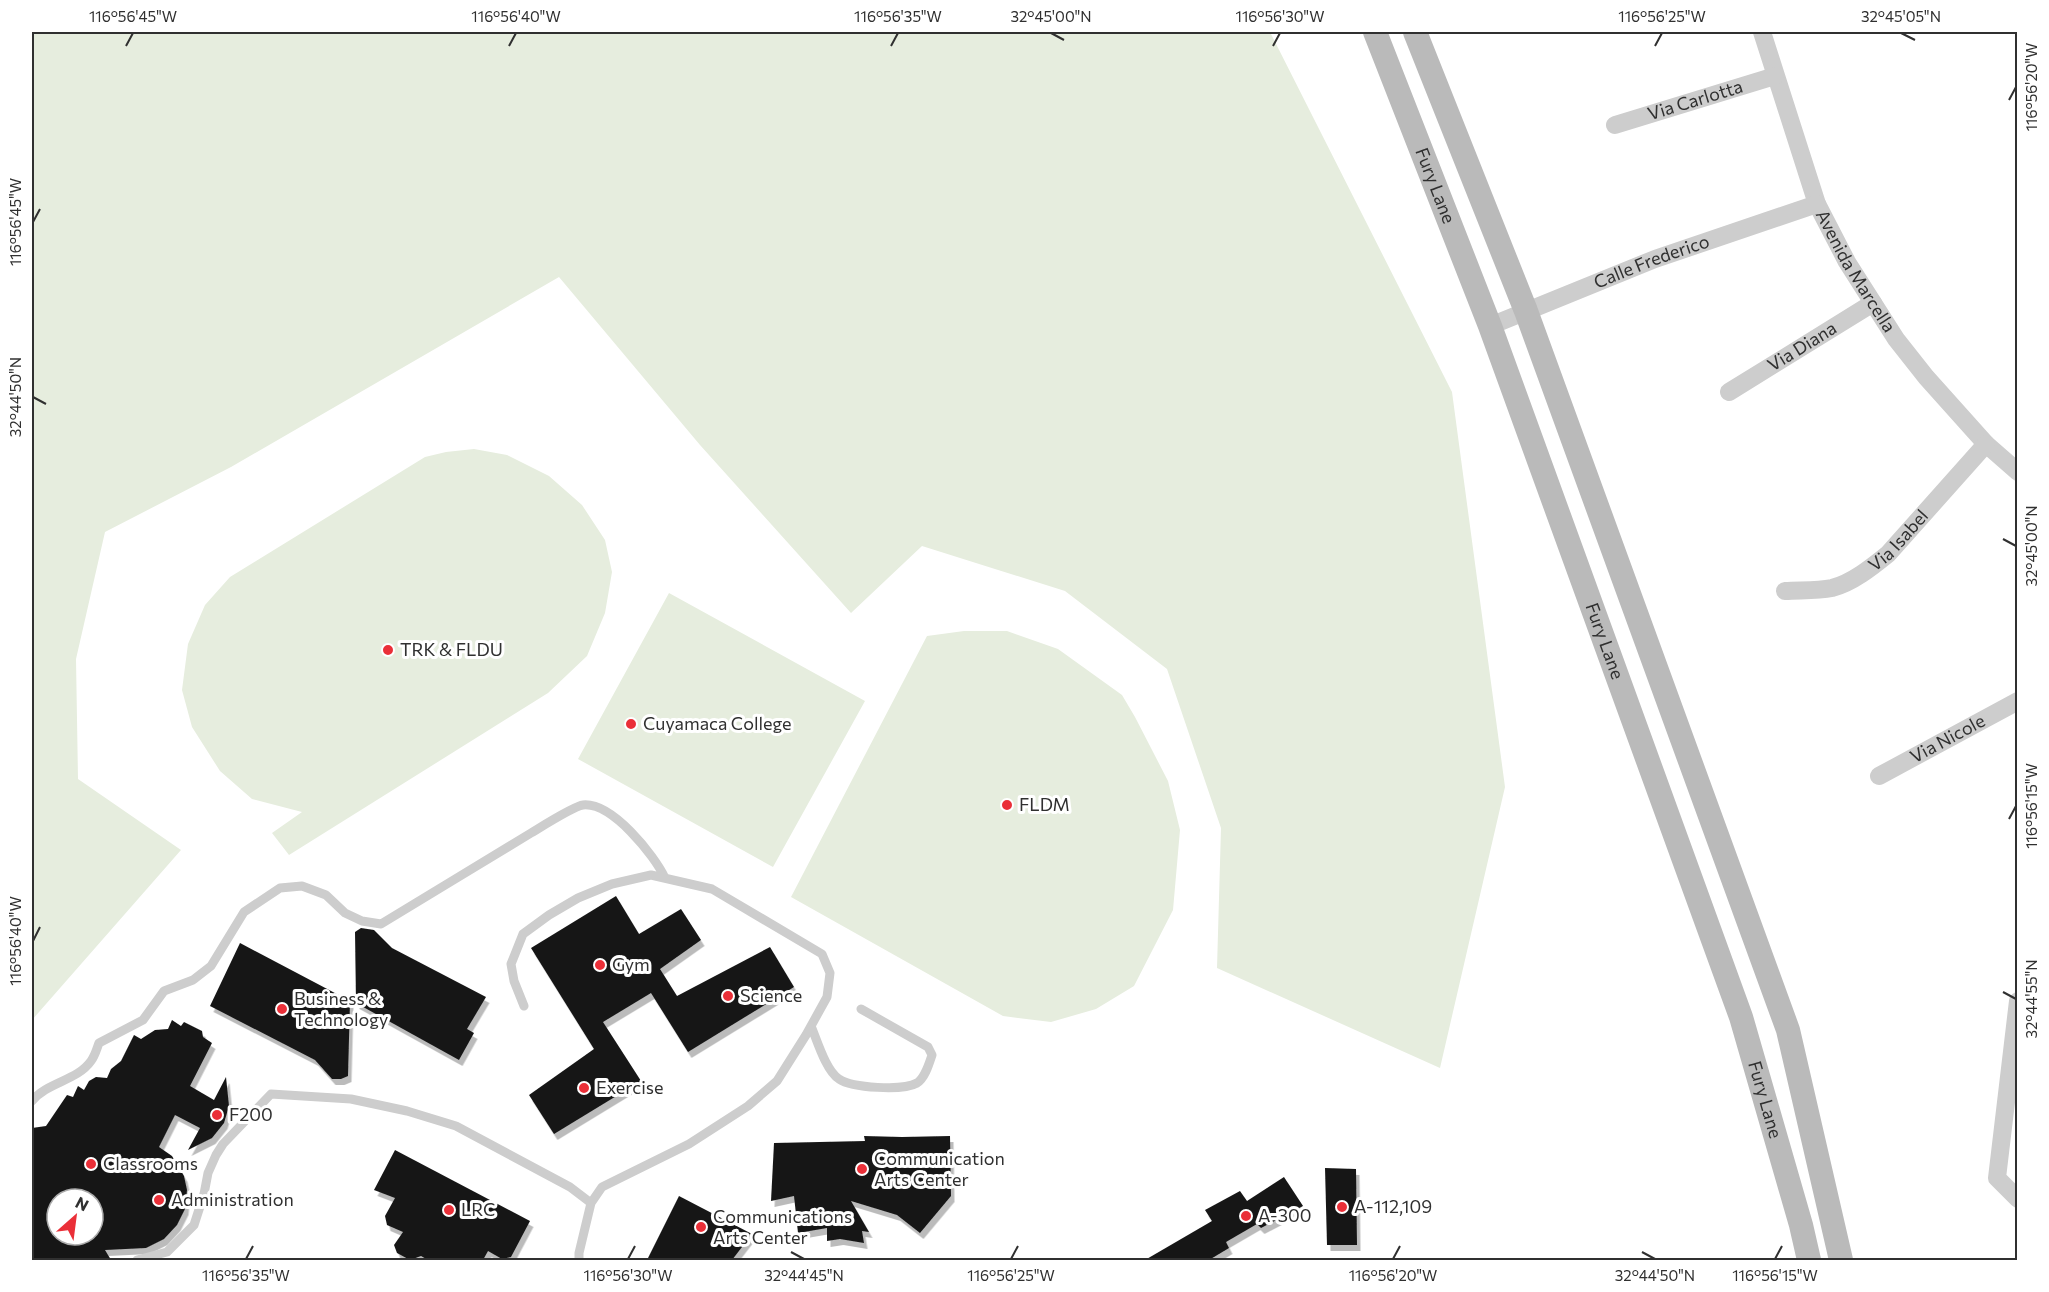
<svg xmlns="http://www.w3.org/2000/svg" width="2049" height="1292" font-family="Commissioner,sans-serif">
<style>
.green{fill:#e6edde}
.building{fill:#171717;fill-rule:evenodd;filter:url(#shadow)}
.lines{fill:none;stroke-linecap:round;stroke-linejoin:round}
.service{stroke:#cdcdcd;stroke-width:9}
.minor{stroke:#cdcdcd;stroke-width:18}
.secondary{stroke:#bababa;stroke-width:24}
.ticks{fill:none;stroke:#303030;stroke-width:2}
.poi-dot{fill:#ea2f38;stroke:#fff;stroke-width:2}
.labels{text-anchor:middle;stroke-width:6;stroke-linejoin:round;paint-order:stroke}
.street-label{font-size:18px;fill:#303030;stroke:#fff}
.poi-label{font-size:18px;fill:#303030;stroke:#fff;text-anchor:start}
.neatline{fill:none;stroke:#303030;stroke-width:2}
.ticks-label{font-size:15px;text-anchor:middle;fill:#303030}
</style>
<defs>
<filter id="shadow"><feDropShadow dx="3.5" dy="6" stdDeviation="0" flood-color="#0004"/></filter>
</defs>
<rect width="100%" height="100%" fill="#fff"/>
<path class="green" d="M32,32H1270L1452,392L1505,787L1440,1068L1217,968L1221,828L1167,669L1065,591L922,546L851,613L700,445L559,277L231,467L105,532L76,659L78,779L181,850L32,1020Z
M474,449L507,455L549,476L582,505L605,540L612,572L605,613L587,656L548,693L289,855L272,833L302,812L252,799L220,771L192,727L182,690L188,644L205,605L230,577L425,457L446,452Z
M669,593L865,701L773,867L578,759Z
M964,631H1007L1058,649L1122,695L1135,717L1168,781L1180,830L1173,910L1134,986L1096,1009L1051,1022L1003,1016L791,897L927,636Z"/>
<path class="building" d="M616,896L639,934L681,909L701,940L660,969L677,996L770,947L794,987L688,1052L651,993L603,1022L641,1081L554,1134L529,1095L594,1049L531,948Z
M361,928L374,930L392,948L486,997L467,1029L474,1033L459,1060L356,1003L355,932Z
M240,943L350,1001L348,1076L341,1079H332L315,1060L210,1006Z
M172,1020L181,1026L184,1022L202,1031L203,1037L212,1043L190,1086L214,1100L226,1077L229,1106L224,1123L212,1138L188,1150L200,1128L175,1115L159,1147L172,1156L184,1176L187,1190L185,1209L177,1225L164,1239L146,1248L105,1250L111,1260H32V1128L46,1126L67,1095L73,1097L78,1086L84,1090L89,1081L96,1077L107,1078L111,1069L121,1061L134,1035L141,1039L155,1030L168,1029ZM57,1199H93V1235H57Z
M864,1136L902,1137L950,1136L951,1196L920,1233L897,1215L851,1201L869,1232L862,1231L864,1243L840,1239L827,1241V1228L798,1233L794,1196L771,1201L774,1143L865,1141Z
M395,1150L530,1221L511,1257L502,1259L488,1251L483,1260H428L421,1256L410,1260L397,1253L394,1245L403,1232L387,1225L385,1216L395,1198L374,1190Z
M1325,1168L1356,1169L1357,1245H1327Z
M1284,1177L1303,1206L1261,1228L1257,1224L1226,1242L1229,1248L1209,1260H1145L1212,1221L1205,1210L1240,1191L1247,1201Z
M679,1196L752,1234L732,1260H647Z"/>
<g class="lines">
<path class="service" d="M524,1006L514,981L511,964L523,934L549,915L578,898L612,884L651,875L712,889L822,954L830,973L827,997L806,1035L777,1081L748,1106L689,1144L602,1187L591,1203L579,1253V1260
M811,1026C817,1040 826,1071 839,1079C852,1088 903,1091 917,1083C925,1078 929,1064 932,1055L928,1047L861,1009
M32,1101C47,1082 77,1081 91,1061C95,1056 97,1048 99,1043L143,1020L164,991L193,980L211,966L244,912L280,888L302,886L326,895L345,913L362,921L381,924C431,894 481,863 531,833C541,827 574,806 583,805C612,802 654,855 665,878
M137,1260L167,1252L194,1225L204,1194L208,1173L216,1155L223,1144L271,1094L351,1099L407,1111L456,1126L570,1187L591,1203"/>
<g class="minor">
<path id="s1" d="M1762,32L1817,204L1847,262L1896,339L1926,377L1986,444L2018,472"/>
<path id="s2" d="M1615,125L1775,76"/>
<path id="s3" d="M1490,326L1655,259L1817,204"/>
<path id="s4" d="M1729,392L1873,303"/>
<path id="s5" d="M1785,591C1800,590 1817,591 1832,588C1852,583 1872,567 1888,554L1986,444"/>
<path id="s6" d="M1879,776L2018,701"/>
<path d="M2018,1001L1997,1178L2018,1199"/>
</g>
<g class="secondary">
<path id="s7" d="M1375,32L1490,326L1741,1017L1801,1225L1809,1260"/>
<path d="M1415,32L1526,311L1788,1030L1841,1260"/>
</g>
</g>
<path class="ticks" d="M1051,33L1064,40M1901,33L1915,40M126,46L133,33M509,46L516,33M891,46L898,33M1273,46L1280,33M1655,46L1662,33M2009,100L2016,87M33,222L40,209M33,397L46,404M2003,539L2016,546M2009,819L2016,806M33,941L40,927M2003,992L2016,999M791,1252L804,1259M1642,1252L1655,1259M246,1259L253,1246M628,1259L635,1246M1011,1259L1018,1246M1393,1259L1400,1246M1775,1259L1782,1246"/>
<g class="poi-dot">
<circle cx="388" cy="650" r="6"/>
<circle cx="631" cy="724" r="6"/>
<circle cx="1007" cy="805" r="6"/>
<circle cx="600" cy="965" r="6"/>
<circle cx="728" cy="996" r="6"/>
<circle cx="282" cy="1009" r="6"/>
<circle cx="584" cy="1088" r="6"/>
<circle cx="217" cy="1115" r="6"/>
<circle cx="91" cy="1164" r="6"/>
<circle cx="862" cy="1169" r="6"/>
<circle cx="159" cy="1200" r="6"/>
<circle cx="1342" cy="1207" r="6"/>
<circle cx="449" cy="1210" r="6"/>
<circle cx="1246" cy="1216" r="6"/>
<circle cx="701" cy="1227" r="6"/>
</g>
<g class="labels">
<g class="street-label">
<text dy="6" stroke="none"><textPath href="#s2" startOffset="84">Via Carlotta</textPath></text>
<text dy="6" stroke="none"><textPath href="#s7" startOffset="165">Fury Lane</textPath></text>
<text dy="6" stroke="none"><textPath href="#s3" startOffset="174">Calle Frederico</textPath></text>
<text dy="6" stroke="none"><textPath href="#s1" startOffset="258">Avenida Marcella</textPath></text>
<text dy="6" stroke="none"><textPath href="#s4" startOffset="86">Via Diana</textPath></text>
<text dy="6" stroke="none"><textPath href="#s5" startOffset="130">Via Isabel</textPath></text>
<text dy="6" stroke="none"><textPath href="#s7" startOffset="651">Fury Lane</textPath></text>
<text dy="6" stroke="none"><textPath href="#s6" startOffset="78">Via Nicole</textPath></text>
<text dy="6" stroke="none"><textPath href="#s7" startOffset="1137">Fury Lane</textPath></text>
</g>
<g class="poi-label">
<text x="400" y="656">TRK &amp; FLDU</text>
<text x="643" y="730">Cuyamaca College</text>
<text x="1019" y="811">FLDM</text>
<text x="612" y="971">Gym</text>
<text x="740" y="1002">Science</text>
<text x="294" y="1005">Business &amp;<tspan x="294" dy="21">Technology</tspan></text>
<text x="596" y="1094">Exercise</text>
<text x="229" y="1121">F200</text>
<text x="874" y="1165">Communication<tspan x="874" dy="21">Arts Center</tspan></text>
<text x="103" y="1170">Classrooms</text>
<text x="171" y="1206">Administration</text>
<text x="1354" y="1213">A-112,109</text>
<text x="461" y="1216">LRC</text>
<text x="1258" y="1222">A-300</text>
<text x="713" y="1223">Communications<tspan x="713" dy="21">Arts Center</tspan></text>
</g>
</g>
<rect width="2049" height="1292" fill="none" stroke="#ffffff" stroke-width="66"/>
<g transform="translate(75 1217) rotate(28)"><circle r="28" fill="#ffffff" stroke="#acacac" stroke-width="1.5"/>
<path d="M0-4.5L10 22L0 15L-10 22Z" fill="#ea2f38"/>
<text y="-9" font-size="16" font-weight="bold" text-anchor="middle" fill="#303030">N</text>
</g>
<rect x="33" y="33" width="1983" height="1226" class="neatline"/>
<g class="ticks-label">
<text x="133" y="22">116°56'45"W</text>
<text x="516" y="22">116°56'40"W</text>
<text x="898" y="22">116°56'35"W</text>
<text x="1051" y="22">32°45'00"N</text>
<text x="1280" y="22">116°56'30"W</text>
<text x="1662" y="22">116°56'25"W</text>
<text x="1901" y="22">32°45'05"N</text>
<text transform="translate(2032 87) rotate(-90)" y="5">116°56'20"W</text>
<text transform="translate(16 222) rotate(-90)" y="5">116°56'45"W</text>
<text transform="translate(16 397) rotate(-90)" y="5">32°44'50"N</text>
<text transform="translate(2032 546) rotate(-90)" y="5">32°45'00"N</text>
<text transform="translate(2032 806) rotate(-90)" y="5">116°56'15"W</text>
<text transform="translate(16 941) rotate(-90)" y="5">116°56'40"W</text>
<text transform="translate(2032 999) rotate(-90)" y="5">32°44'55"N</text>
<text x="246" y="1281">116°56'35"W</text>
<text x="628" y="1281">116°56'30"W</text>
<text x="804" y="1281">32°44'45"N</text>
<text x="1011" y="1281">116°56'25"W</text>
<text x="1393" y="1281">116°56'20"W</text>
<text x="1655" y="1281">32°44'50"N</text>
<text x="1775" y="1281">116°56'15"W</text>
</g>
</svg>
